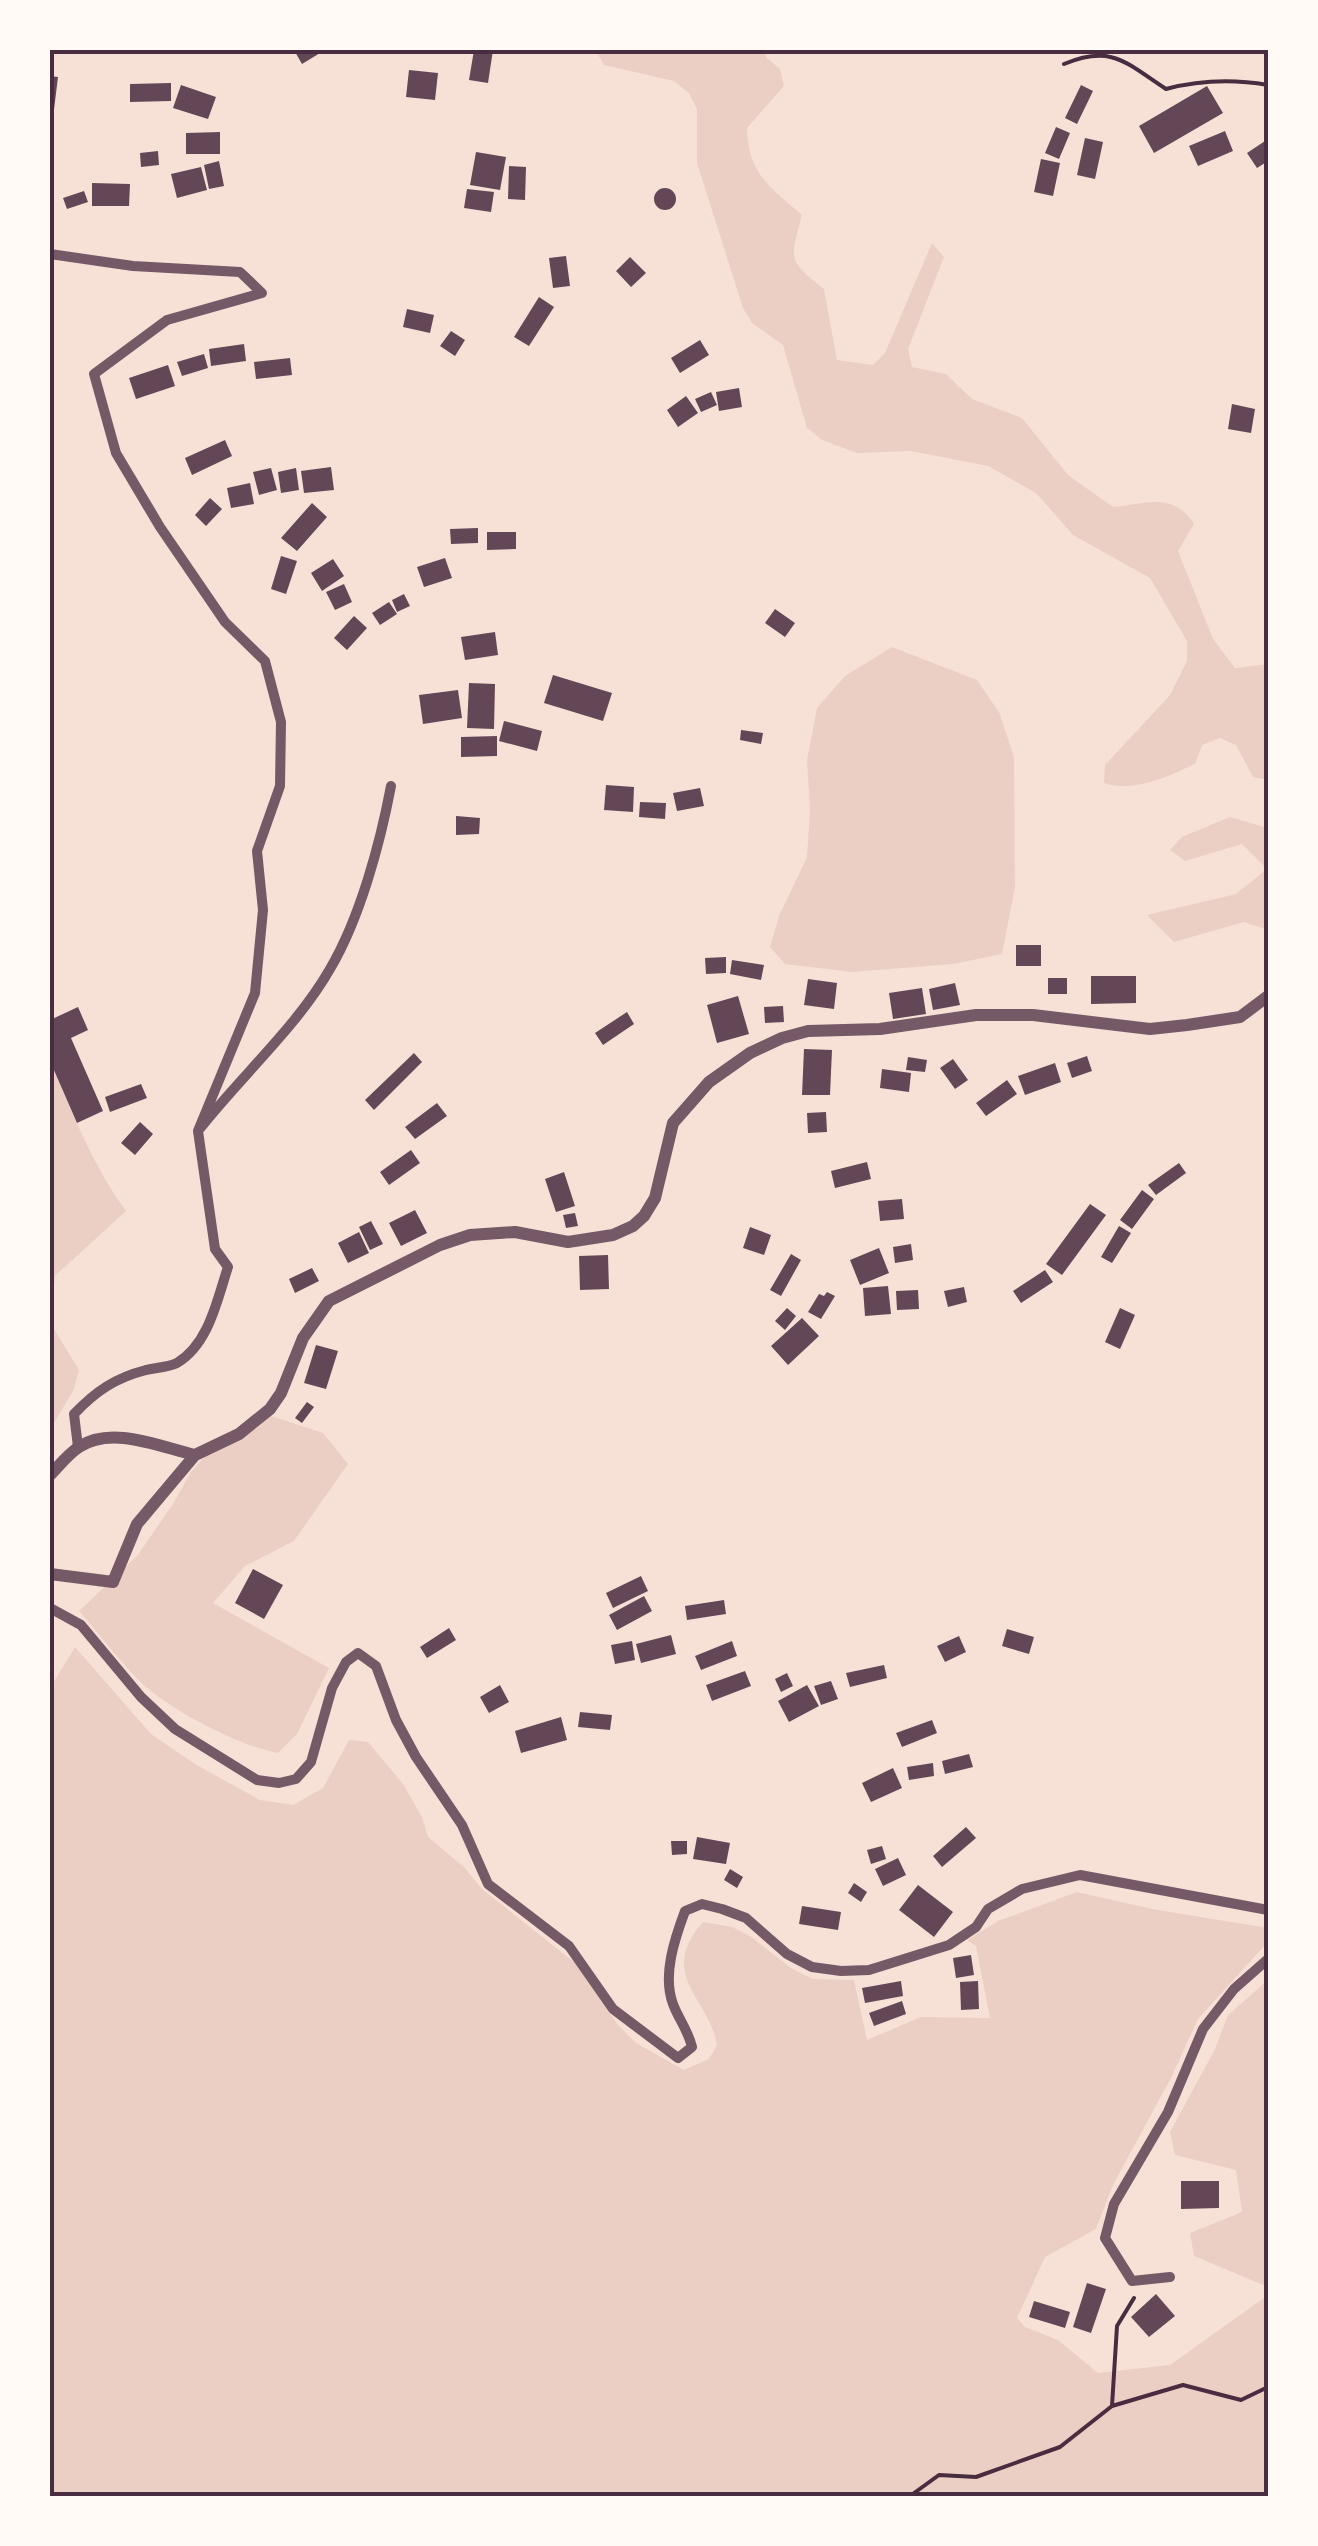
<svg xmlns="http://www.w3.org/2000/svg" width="1318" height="2546" font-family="'Fira Sans Condensed',sans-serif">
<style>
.green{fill:#ebcfc5}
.building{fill:#644757}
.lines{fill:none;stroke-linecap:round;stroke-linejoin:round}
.path{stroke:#4a2c40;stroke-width:4}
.minor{stroke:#755966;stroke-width:10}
.tertiary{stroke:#755966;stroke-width:12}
.neatline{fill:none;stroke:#4a2c40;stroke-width:4}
</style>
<rect width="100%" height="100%" fill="#f7e1d7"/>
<path class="green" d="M595,50H765L766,57L780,69L784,86L747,128C748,173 770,188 802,215C790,260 787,260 824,289L837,360L873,365L885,353L932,243L944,257L908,349L912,367L946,374L972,399L1022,418L1068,475L1113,507C1146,504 1173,491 1194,524L1178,551L1213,639L1235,668L1268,664V780L1253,777L1236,745L1220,738L1202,745L1195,764C1167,777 1134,793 1104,783L1105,765L1170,695L1187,661V641L1150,578L1073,535L1036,493L988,466L911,451L857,453L822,440L807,428L783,345L752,323L743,308L697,163V109L689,93L674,81L604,65Z
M892,647L977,680L999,712L1014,757L1015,887L1002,954L953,964L852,972L785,964L770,947L779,916L807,857L810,810L807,760L817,708L845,676Z
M1230,817L1268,828V930L1244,922L1174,942L1147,915L1236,894L1267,869L1242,844L1185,861L1170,850L1182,837Z
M50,1061C72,1112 93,1166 126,1211L55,1276L51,1324L79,1370L74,1389L50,1430Z
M268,1415L323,1433L348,1464L294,1541L245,1566L213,1603L329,1668L297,1734L278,1753C242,1747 181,1715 152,1692C125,1670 102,1637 79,1611L137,1556L173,1504L191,1472L209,1452Z
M75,1647L151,1734L195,1764L260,1800L293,1805L323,1788L349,1740L368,1742L403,1784L422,1817L428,1837L464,1867L482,1889L574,1962L618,2025L636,2043L684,2070L709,2059L717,2045C710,1999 656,1975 703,1922L732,1927L750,1936L791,1968L813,1979L854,1980L867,2040L921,2017L990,2018L976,1946L967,1940L998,1921L1077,1892L1152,1909L1268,1928V1942L1198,2019L1171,2078L1113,2185L1096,2229L1045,2257L1017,2318L1025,2327L1058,2340L1098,2373L1170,2365L1268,2295V2496H50V1688Z
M1268,1980V2287L1194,2256L1190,2233L1242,2212L1236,2170L1175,2155L1170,2132L1215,2049L1228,2015Z"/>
<path class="building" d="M294,50H325L302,64Z
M474,50H493L488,83L469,80Z
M409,70L438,73L435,100L406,97Z
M50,76L58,77L52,126H50Z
M171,83V101L130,102V84Z
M181,85L216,97L208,119L173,108Z
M1081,85L1093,91L1077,124L1065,118Z
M1207,86L1223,113L1154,153L1139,126Z
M1056,127L1070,133L1059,159L1045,153Z
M1225,131L1233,151L1198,166L1189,146Z
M220,132V154H186V133Z
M1085,138L1103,142L1095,179L1077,175Z
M1268,139V161L1257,168L1247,153Z
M158,151L159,165L141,167L140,153Z
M476,152L506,157L500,190L470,185Z
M1041,159L1060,163L1053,196L1034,192Z
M219,161L224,186L209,189L204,165Z
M509,166L526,167L525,200L508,199Z
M201,167L207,190L177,198L171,174Z
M92,183L130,184L129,206H92Z
M654 199a11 11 0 1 1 22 0a11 11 0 1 1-22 0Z
M467,189L494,192L491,212L464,208Z
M84,191L88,202L67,209L63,198Z
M566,256L570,286L553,288L549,258Z
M630,257L646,273L631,287L616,271Z
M539,297L554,307L529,346L514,337Z
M407,309L434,315L430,333L403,327Z
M451,331L465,340L455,356L440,346Z
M700,340L709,355L680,373L671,358Z
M244,344L246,361L211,366L209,349Z
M204,354L208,368L182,376L177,362Z
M290,358L292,375L256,379L254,362Z
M168,365L175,386L136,399L129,378Z
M739,388L742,407L719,411L716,392Z
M711,392L717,405L701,412L695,399Z
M686,396L698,413L678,427L667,410Z
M1232,404L1255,409L1251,433L1228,429Z
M225,440L232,456L192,475L185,458Z
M331,467L334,490L304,493L301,471Z
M271,468L277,490L259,495L253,472Z
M296,468L299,490L281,493L278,472Z
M250,483L254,504L231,508L227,488Z
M210,498L222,509L206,526L195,515Z
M312,503L327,517L297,551L281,538Z
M478,528V543L451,544L450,529Z
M487,532H516V549L487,550Z
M281,556L297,561L286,594L271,589Z
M445,558L452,578L424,587L417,567Z
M333,559L344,576L322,591L311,573Z
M344,584L352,602L335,610L326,592Z
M404,594L410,606L397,612L392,600Z
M389,602L397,614L380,625L372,613Z
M775,609L795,623L785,637L765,623Z
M354,616L367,628L347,650L334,638Z
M495,632L498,655L465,660L461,637Z
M553,675L612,693L603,721L544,703Z
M469,683L495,684L494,729L467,728Z
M458,690L462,718L423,724L419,695Z
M504,721L542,731L537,751L499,741Z
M741,730L763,733L761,744L740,740Z
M497,736V756L461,757V737Z
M606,785L634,787L633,812L604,810Z
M700,788L704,806L677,811L673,793Z
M640,802L666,803L665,819L639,817Z
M456,816L480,818L479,834L456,835Z
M1016,945H1041V966H1016Z
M726,957V973L706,974L705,958Z
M732,960L764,965L761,980L730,974Z
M1091,976H1136V1003L1091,1004Z
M1048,978H1067V994H1048Z
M808,979L837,983L834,1009L804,1005Z
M955,983L960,1005L933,1010L929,989Z
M922,988L926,1014L893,1019L889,993Z
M738,996L749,1034L717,1043L707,1005Z
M783,1006L784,1022L765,1023L764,1007Z
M78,1007L88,1030L71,1038L103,1111L77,1123L50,1061V1020Z
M627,1012L634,1024L603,1045L595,1033Z
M804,1049L832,1050L830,1095H802Z
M414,1053L422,1062L374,1110L365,1100Z
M1087,1056L1092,1071L1072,1078L1067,1063Z
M908,1057L927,1060L925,1072L906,1070Z
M953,1059L968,1080L955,1089L940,1068Z
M1055,1063L1061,1082L1025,1095L1018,1076Z
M882,1069L911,1073L909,1092L880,1088Z
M1007,1080L1017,1094L986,1116L976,1103Z
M141,1084L147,1098L110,1112L105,1097Z
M437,1103L447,1116L415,1139L405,1127Z
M826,1112L827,1132L808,1133L807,1113Z
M140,1122L153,1134L135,1155L121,1143Z
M411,1150L420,1163L389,1185L380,1172Z
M867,1162L871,1179L835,1188L831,1171Z
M1179,1163L1186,1173L1156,1195L1148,1185Z
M564,1172L575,1206L556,1212L545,1179Z
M1142,1190L1154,1199L1132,1229L1120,1220Z
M902,1199L904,1219L880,1221L878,1201Z
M1090,1204L1106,1215L1062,1275L1046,1264Z
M415,1210L427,1233L401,1246L389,1223Z
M575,1213L578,1226L566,1228L563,1215Z
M371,1221L383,1244L370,1250L359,1227Z
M1119,1226L1131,1233L1112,1263L1101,1257Z
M750,1227L771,1235L764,1255L743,1248Z
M359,1232L369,1253L348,1263L338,1243Z
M911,1244L913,1260L895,1263L893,1247Z
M879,1248L889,1273L860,1285L850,1260Z
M791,1254L801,1260L781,1296L770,1290Z
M608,1255L609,1289L580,1290L579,1256Z
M312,1268L319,1281L295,1293L289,1279Z
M1045,1270L1053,1282L1021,1303L1013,1291Z
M888,1286L891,1314L865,1316L863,1288Z
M964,1287L967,1302L948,1307L944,1291Z
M918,1290L919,1309L897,1310L896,1291Z
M827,1292L835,1296L821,1319L808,1312L819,1294L824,1296Z
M787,1308L796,1316L785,1330L775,1321Z
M1120,1308L1135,1315L1120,1349L1105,1342Z
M802,1318L819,1336L788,1365L771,1346Z
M316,1345L338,1351L326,1389L304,1383Z
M307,1402L314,1407L302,1423L295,1418Z
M253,1569L283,1585L264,1619L235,1603Z
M641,1576L648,1591L613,1608L606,1593Z
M644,1596L652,1611L617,1630L609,1615Z
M724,1600L726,1614L687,1620L685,1606Z
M449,1628L456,1640L427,1658L420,1647Z
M1007,1629L1034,1637L1029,1654L1002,1646Z
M671,1635L676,1654L641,1663L636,1644Z
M959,1636L966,1652L945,1662L937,1646Z
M632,1641L635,1660L615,1664L611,1645Z
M732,1641L737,1656L701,1670L695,1656Z
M884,1665L887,1678L850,1687L846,1673Z
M745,1671L751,1686L712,1701L706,1685Z
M787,1673L793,1686L781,1692L775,1679Z
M831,1681L838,1699L821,1705L814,1686Z
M500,1685L509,1702L489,1713L480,1697Z
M807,1685L819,1706L789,1722L778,1701Z
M580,1712L612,1715L610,1730L578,1727Z
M561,1717L567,1740L521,1753L515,1731Z
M932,1720L937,1733L902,1747L896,1733Z
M969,1754L973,1767L945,1774L942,1761Z
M933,1763L934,1776L909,1780L907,1767Z
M893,1768L902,1788L871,1802L862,1783Z
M966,1827L976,1838L942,1867L933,1856Z
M697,1837L730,1843L726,1864L693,1859Z
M671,1841H687V1854L672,1855Z
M882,1846L886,1859L871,1864L867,1850Z
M898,1858L906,1875L883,1886L875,1869Z
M730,1869L743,1877L737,1888L724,1880Z
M854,1883L867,1892L861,1902L848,1893Z
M918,1885L953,1912L934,1937L899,1910Z
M802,1906L841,1912L838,1930L799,1924Z
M971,1955L974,1975L956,1978L953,1958Z
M901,1981L903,1996L865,2003L862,1988Z
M978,1981L979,2009L961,2010L960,1982Z
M902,2001L906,2014L874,2026L869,2013Z
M1181,2181H1219V2208L1181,2209Z
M1087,2283L1106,2289L1091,2333L1073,2327Z
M1156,2294L1175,2316L1149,2337L1131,2317Z
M1034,2301L1070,2312L1065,2328L1029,2317Z"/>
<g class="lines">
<path class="path" d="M1064,64C1112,44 1126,63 1166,89C1200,80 1233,79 1268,85
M1112,2406L1183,2385L1241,2400L1268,2387
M910,2496L939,2475L976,2477L1060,2447L1112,2406L1117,2326L1134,2298"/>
<path class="minor" d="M50,254L133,266L240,272L262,293L167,320L94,374L116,453L160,527L225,622L265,661L281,722L280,786L257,851L263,910L255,993L198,1131
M78,1447L74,1414C96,1391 115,1378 146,1370C155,1368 169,1367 177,1363C209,1344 217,1300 228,1267L215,1249L198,1131C240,1077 296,1028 330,969C360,918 380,844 391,786
M50,1608L81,1625L141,1697L175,1729L257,1780L279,1783L296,1779L311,1762L332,1688L346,1662L358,1653L376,1666L396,1720L416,1757L462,1825L488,1884L569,1946L613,2009L678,2058L692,2047C688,2030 679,2020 673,2004C662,1975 675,1938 685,1911L702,1904L722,1909L746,1918L787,1954L812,1967L841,1971L869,1970L949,1945L976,1927L988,1909L1022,1889L1080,1875L1268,1910
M1170,2277L1132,2281L1105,2238L1114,2204L1168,2112L1203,2029L1234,1989L1268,1959"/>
<path class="tertiary" d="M50,1475C59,1466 68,1454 79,1447C112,1425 160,1447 195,1455
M50,1574L113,1582L137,1524L195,1455L239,1434L270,1409L281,1393L303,1338L329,1301L440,1245L470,1235L515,1232L568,1242L613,1235L633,1226L644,1216L655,1198L673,1123L709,1082L750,1053L782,1038L808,1031L880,1029L976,1015H1033L1150,1029L1187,1025L1240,1017L1268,996"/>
</g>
<rect width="1318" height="2546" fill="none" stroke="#fffaf5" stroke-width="105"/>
<rect x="52" y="52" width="1214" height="2442" class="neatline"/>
</svg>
